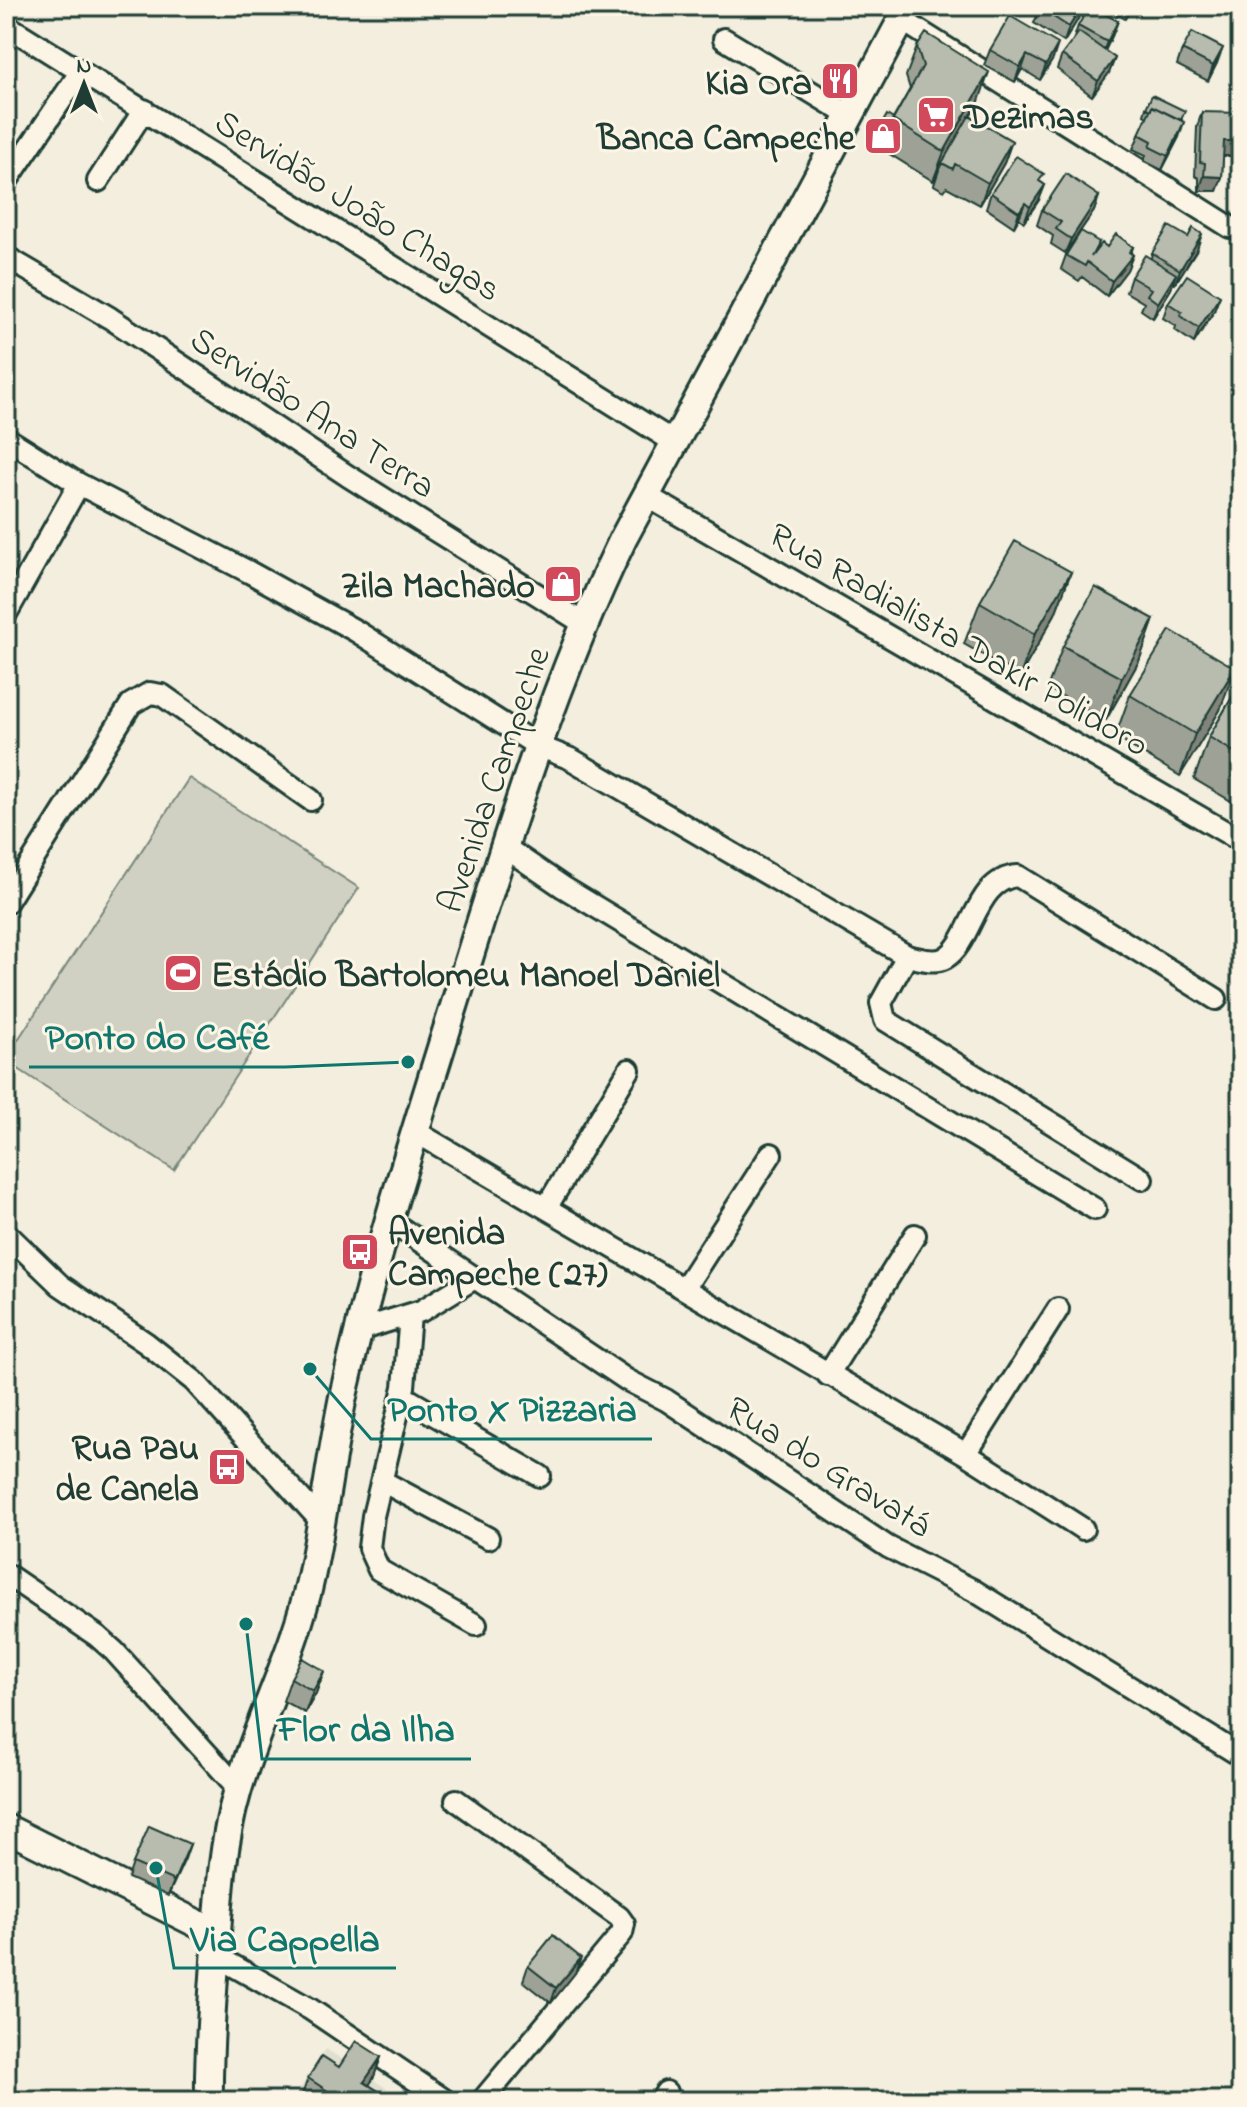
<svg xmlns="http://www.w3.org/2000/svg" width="1247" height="2107" font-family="'Indie Flower',sans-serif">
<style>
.built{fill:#e1dfd0}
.green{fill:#d0d1c2;stroke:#78877b;stroke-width:2}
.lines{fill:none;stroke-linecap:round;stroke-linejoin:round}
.minor-casing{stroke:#1f3d34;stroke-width:26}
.major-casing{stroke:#1f3d34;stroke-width:32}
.minor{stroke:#fcf5e5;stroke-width:20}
.major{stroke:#fcf5e5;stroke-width:26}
.wall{fill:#9ea296;stroke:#1f3d34;stroke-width:2}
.shaded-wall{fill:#81847a;stroke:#1f3d34;stroke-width:2}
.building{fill:#b8bcae;stroke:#1f3d34;stroke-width:2}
.labels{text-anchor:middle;stroke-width:6;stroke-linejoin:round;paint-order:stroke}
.poi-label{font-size:36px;font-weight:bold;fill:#1f3d34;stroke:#fcf5e5;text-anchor:end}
.street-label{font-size:36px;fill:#1f3d34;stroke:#fcf5e5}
.leader{fill:none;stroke:#0f766e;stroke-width:3}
.callout-dot{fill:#0f766e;stroke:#fcf5e5;stroke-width:3}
.callout-label{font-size:38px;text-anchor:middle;font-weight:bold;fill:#0f766e;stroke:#fcf5e5;stroke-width:6;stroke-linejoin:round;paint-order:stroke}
</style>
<rect width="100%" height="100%" fill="#f3eede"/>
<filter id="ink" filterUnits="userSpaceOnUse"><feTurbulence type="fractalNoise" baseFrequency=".0125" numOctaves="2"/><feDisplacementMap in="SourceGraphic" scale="16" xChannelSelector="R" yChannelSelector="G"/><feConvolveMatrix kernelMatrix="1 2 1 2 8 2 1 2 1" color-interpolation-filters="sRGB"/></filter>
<g filter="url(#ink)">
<path class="built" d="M326,2049L406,2101H292Z"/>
<path class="green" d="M189,778L359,888L174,1170L6,1061V1058Z"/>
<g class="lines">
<defs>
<path id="minor" d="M902,20L1230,227
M6,25L674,442
M724,39L849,115
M98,181L144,110
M6,182L81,71
M6,257L110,318L348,476L583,623
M6,438L79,484L249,572L356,631L538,746L571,759L907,956L881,1003L885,1020L1142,1179
M645,495L1241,841
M6,614L79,484
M503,846L563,887L1095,1209
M6,903L131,704L150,693L162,695L311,800
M907,956C918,958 934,964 945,958C973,942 975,878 1018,876L1216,999
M416,1132L966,1454L1083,1529
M546,1208L629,1070
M390,1221L627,1380L666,1400L888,1547L973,1590L1241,1756
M6,1233L60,1285L146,1343L194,1381L320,1520
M685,1287L771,1154
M410,1315L404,1387L373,1516L369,1548L379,1570L476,1625
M359,1330L421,1311L475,1278
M828,1375L915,1235
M402,1396L540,1476
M966,1454L1058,1309
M382,1481L488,1538
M6,1574L97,1636L114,1651L238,1788
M456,1800L619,1917L624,1924L622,1933L482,2101
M216,1956L310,2009L446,2101
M661,2101L666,2092"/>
<path id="major" d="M6,1828L216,1933
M209,2101C208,2055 212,2009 215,1962C219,1905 221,1849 237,1793C258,1719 295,1652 311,1577C324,1516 331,1453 344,1392C375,1254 419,1119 461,984C508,833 554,682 623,539L909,6"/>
</defs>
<use href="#minor" class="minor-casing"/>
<use href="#major" class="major-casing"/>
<use href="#minor" class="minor"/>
<use href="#major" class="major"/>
</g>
<path class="wall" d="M1021,6H1086L1064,42L1034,23L1037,16Z
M1103,6H1133L1125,19Z
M1118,21L1112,36L1105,51L1115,58L1109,73L1092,96L1057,69L1062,55L1073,41L1078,26Z
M917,47L979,101L970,116L1012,141L1004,163L980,205L947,187L944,191L934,185L939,170L933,181L872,143L875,136L893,119L910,89L906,76Z
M990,50L1053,59L1040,80L1022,69L1015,82L984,65Z
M1182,50L1217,63L1208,81L1177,65Z
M1146,108L1182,120L1179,137L1162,170L1144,161L1146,155L1133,149L1147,117L1144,115Z
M1202,112L1240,141L1235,156H1223L1222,177L1217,191H1199V178L1195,176L1197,127Z
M1041,182L1045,185L1039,200L1024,222L1019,218L1014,227L986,208L991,193Z
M1099,196L1094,211L1065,253L1051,244L1053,236L1037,225L1042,210Z
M1099,242L1096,251L1107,247H1133L1131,253L1133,255L1127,270L1107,296L1082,277L1079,281L1061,269L1066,255Z
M1197,249L1175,284L1173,283L1171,289L1153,318L1141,310L1144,303L1126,292L1131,277L1151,258L1152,253Z
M1168,303L1214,311L1194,343L1175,330L1176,326L1163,318Z
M1071,572L1055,614L1020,676L964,644L980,602Z
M1154,619L1139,661L1106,720L1047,688L1063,646Z
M1241,682V807L1194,779L1209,737Z
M1130,695L1220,710L1180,776L1115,737Z
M324,1671L316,1693L305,1713L283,1701L291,1678Z
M190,1844L168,1896L128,1878L133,1863Z
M528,1966L575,1973L551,2003L523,1981Z
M381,2057L373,2079L369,2085L394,2101H300L308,2078L339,2067Z"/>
<path class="shaded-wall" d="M1082,6H1086L1064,42L1069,27Z
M1118,21L1112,36L1101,57L1107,42Z
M1058,44L1053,59L1040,80L1046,65Z
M1223,48L1217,63L1208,81L1213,66Z
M1027,55L1022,69L1015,82L1020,67Z
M1115,58L1109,73L1092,96L1098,81Z
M989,72L979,101L943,164L942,163L933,181L944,152Z
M1184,122L1179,137L1162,170L1168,156Z
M1012,141L1004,163L980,205L988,183Z
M1224,141H1240L1235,156H1219Z
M1204,176L1222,177L1217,191H1199Z
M1045,185L1039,200L1024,222L1030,207Z
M1099,196L1094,211L1065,253L1071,239Z
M1025,203L1019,218L1014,227L1019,212Z
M1202,234L1197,249L1175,284L1180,270Z
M1133,247L1128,261L1133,255L1127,270L1107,296L1112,281Z
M1176,274L1171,289L1153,318L1158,303Z
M1220,296L1214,311L1194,343L1199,328Z
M1071,572L1055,614L1020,676L1035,634Z
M1154,619L1139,661L1106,720L1122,678Z
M1235,668L1220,710L1180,776L1195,734Z
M324,1671L316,1693L305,1713L313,1691Z
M190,1844L185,1859L168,1896L174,1881Z
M581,1958L575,1973L551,2003L556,1988Z
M381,2057L373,2079L358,2101L364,2082Z"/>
<path class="building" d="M1041,6H1082L1069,27L1040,8Z
M1089,6L1118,21L1107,42L1078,26Z
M1010,16L1058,44L1046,65L1027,55L1020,67L990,50Z
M1079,32L1115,58L1098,81L1062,55Z
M1192,32L1223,48L1213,66L1182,50Z
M926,33L989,72L944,152L893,120L923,66L917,47Z
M1152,95L1185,111L1181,120L1152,106L1151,110L1146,108Z
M1152,106L1184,122L1168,156L1150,147L1152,141L1139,134Z
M1202,112L1241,113L1240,141H1224L1222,177L1204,176L1205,163L1200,162Z
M887,115L893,119L885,141L875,136Z
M969,116L1012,141L988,183L955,164L953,169L942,163Z
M1016,156L1044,174L1039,181L1045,185L1030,207L1025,203L1019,212L991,193Z
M1066,174L1099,196L1071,239L1056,229L1061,222L1042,210Z
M1169,226L1188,237L1193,228L1202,234L1180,270L1152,253Z
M1081,231L1099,242L1091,257L1102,243L1107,247L1116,234L1133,247L1129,252L1133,255L1112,281L1087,262L1085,266L1066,255Z
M1145,255L1176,274L1158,303L1147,295L1151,289L1131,277Z
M1187,275L1220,296L1199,328L1180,316L1182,312L1168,303Z
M1015,541L1071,572L1035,634L980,602Z
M1095,587L1154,619L1122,678L1063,646Z
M1170,630L1235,668L1195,734L1130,695Z
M1241,682V756L1209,737Z
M302,1658L324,1671L313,1691L291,1678Z
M149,1826L190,1844L174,1881L133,1863Z
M553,1935L581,1958L556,1988L528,1966Z
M356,2041L381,2057L364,2082L394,2101H343L308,2078L322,2056L339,2067Z"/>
</g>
<defs>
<symbol id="restaurant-square" viewBox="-11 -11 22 22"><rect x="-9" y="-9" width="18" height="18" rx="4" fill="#d1495b" stroke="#fcf5e5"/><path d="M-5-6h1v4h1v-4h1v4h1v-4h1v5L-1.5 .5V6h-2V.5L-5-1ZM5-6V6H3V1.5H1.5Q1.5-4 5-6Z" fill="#fff"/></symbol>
<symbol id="supermarket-square" viewBox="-11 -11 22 22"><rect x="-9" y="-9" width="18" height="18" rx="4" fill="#d1495b" stroke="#fcf5e5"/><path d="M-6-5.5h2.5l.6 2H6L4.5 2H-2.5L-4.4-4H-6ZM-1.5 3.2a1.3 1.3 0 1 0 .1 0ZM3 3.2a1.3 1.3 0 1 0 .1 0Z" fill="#fff"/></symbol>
<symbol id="shop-square" viewBox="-11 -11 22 22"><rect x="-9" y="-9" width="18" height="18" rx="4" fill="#d1495b" stroke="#fcf5e5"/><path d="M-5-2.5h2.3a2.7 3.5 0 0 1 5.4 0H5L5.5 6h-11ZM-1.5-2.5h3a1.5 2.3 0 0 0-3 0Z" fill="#fff"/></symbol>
<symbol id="stadium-square" viewBox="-11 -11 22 22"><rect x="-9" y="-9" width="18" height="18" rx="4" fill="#d1495b" stroke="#fcf5e5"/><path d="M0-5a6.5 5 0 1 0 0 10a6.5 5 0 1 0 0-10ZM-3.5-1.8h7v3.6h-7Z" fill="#fff"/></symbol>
<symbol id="bus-square" viewBox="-11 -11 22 22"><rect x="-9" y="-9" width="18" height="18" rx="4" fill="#d1495b" stroke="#fcf5e5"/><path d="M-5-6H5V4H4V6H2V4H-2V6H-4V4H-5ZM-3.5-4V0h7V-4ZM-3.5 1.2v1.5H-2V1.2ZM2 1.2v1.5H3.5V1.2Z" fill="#fff"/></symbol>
</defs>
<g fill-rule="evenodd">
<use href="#restaurant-square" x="818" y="59" width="44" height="44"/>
<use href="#supermarket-square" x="914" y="93" width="44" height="44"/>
<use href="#shop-square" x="861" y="114" width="44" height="44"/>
<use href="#shop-square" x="541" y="562" width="44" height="44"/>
<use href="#stadium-square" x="161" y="951" width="44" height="44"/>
<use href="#bus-square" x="338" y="1230" width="44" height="44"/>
<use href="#bus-square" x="205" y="1445" width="44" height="44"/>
</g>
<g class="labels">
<g class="poi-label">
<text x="812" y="94">Kia Ora</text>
<text x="964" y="128" text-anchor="start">Dezimas</text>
<text x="855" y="149">Banca Campeche</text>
<text x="535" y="597">Zila Machado</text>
<text x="211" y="986" text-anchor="start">Estádio Bartolomeu Manoel Daniel</text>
<text x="388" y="1244" text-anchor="start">Avenida<tspan x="388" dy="41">Campeche (27)</tspan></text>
<text x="199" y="1459">Rua Pau<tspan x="199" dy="41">de Canela</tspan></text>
</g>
<g class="street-label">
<text transform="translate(359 204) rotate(32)" y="13">Servidão João Chagas</text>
<text transform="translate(314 411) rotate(33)" y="13">Servidão Ana Terra</text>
<text transform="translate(960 638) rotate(30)" y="13">Rua Radialista Dakir Polidoro</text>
<text transform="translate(492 779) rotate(-71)" y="13">Avenida Campeche</text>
<text transform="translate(830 1465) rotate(32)" y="13">Rua do Gravatá</text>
</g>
</g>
<path class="leader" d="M408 1062L285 1067H29M310 1369L371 1439H652M246 1624L262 1759H471M156 1868L174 1968H396"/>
<g class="callout-dot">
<circle cx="408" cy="1062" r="8"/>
<circle cx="310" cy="1369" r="8"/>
<circle cx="246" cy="1624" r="8"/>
<circle cx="156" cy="1868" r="8"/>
</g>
<g class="callout-label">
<text x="157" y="1049">Ponto do Café</text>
<text x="512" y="1421">Ponto X Pizzaria</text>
<text x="366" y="1741">Flor da Ilha</text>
<text x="285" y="1951">Via Cappella</text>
</g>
<rect width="1247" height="2107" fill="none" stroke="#fcf5e5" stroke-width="32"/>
<rect x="16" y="16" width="1215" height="2075" fill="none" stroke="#1f3d34" stroke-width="3" filter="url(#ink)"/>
<g transform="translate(84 84)" stroke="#fcf5e5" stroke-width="6" paint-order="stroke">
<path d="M0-6L14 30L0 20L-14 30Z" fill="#1f3d34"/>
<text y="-12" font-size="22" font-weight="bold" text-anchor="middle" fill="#1f3d34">N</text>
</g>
</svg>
